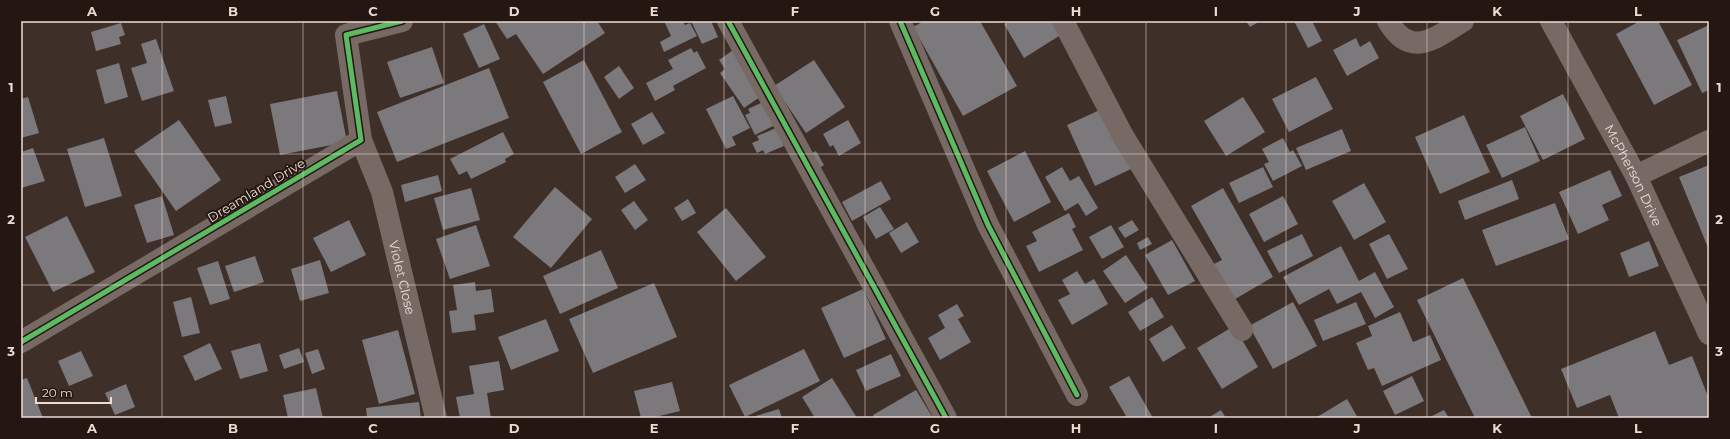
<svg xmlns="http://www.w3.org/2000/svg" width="1730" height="439" font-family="Montserrat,sans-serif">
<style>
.building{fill:#7c797c}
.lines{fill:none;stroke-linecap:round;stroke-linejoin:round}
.minor{stroke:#776a65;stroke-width:22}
.cycleway-casing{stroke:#241712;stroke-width:8}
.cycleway{stroke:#5cba63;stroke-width:5}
.grid{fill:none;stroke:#eddad3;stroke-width:1;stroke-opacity:0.55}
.labels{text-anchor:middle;stroke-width:4;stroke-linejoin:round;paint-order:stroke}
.street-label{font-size:13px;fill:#eddad3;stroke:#241712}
.neatline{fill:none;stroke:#eddad3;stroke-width:1.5}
.grid-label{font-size:13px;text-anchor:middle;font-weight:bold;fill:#eddad3}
</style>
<rect width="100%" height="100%" fill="#3e2f29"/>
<path class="building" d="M495,21H597L605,33L543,74L516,34L507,39Z
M664,21H683L685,25L690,23L697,36L664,52L660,42L671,36Z
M691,21H711L718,37L702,44Z
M924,21H980L1017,86L963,116L913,27Z
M1009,21H1061L1067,31L1024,58L1004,24Z
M1246,21H1260L1250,27Z
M1294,21H1312L1322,41L1308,48Z
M1640,21H1658L1692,85L1654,105L1616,34Z
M121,23L125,35L119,37L121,44L96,51L91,32Z
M484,24L500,59L479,68L463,34Z
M1709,25V90L1702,93L1677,40Z
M1356,38L1360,47L1370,41L1379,58L1347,76L1333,50Z
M156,39L174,91L142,101L131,68L147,63L141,44Z
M432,47L444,83L400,98L387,62Z
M691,48L694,53L697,51L706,68L673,86L675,90L655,101L646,83L673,69L668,60Z
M733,50L763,95L744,108L720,73L725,69L719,60Z
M584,60L622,132L581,154L543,82Z
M814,60L845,107L806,133L774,86Z
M119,63L128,97L105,104L96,70Z
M619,66L634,88L619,99L604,77Z
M489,68L509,118L397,162L377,112Z
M1316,77L1333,109L1289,132L1272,99Z
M337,91L347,142L280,155L270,104Z
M1563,94L1585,139L1543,160L1520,116Z
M226,96L232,123L215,127L208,100Z
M733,96L750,128L732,137L736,145L726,149L706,109Z
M28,97L39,133L21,138V99Z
M1243,97L1265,132L1226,156L1204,121Z
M763,102L775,125L755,135L745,115L750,113L748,109Z
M1102,109L1131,169L1095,186L1067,125Z
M652,112L665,133L643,145L631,124Z
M1464,115L1490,172L1440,194L1415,137Z
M179,120L221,180L176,211L134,151Z
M848,120L861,143L839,156L833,145L830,147L823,134Z
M1525,127L1540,161L1502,178L1486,145Z
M776,128L784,146L765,154L763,150L757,153L752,143L759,140L757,136Z
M1342,129L1351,151L1306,170L1296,148Z
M503,132L514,154L505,159L506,162L471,179L467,171L459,175L450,159Z
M104,138L122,196L85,207L67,149Z
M1283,138L1290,152L1293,150L1302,166L1273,181L1264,164L1269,162L1262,149Z
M33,148L45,181L21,188V152Z
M816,151L824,165L818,169L810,154Z
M1025,151L1051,202L1014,222L987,171Z
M635,164L646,180L625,193L615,177Z
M1709,165V250L1679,177Z
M1062,167L1070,181L1079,176L1098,208L1086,216L1078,203L1065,211L1045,177Z
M1263,167L1273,187L1239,203L1229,183Z
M1610,170L1622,196L1602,205L1609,220L1578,234L1559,192Z
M438,175L442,191L405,202L401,185Z
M1512,180L1519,199L1465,220L1458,201Z
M881,181L891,199L852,221L842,202Z
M1364,183L1386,222L1354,240L1332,201Z
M555,187L592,219L551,268L513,237Z
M471,188L480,220L443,230L434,198Z
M1223,188L1273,277L1230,302L1210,266L1222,260L1191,206Z
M162,196L174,235L147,243L134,205Z
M1283,196L1298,224L1264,242L1249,214Z
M688,199L696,213L682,221L674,208Z
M634,201L648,220L635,230L621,210Z
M1555,203L1569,239L1496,266L1482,230Z
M880,207L894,229L876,239L863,217Z
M726,208L766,257L736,281L697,232Z
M1069,213L1076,227L1072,229L1083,250L1039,272L1026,246L1037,241L1032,232Z
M67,216L95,272L53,292L25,237Z
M349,220L366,255L331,272L313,238Z
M1132,220L1139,230L1125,238L1118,228Z
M907,222L919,242L901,253L889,233Z
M476,225L490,266L450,279L436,239Z
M1111,225L1124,247L1102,259L1089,237Z
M1302,234L1313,256L1279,273L1267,251Z
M1389,234L1408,269L1387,279L1369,244Z
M1148,237L1152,244L1140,250L1137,243Z
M1172,240L1195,281L1168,295L1145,255Z
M1649,241L1659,266L1629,277L1620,253Z
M1341,246L1359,281L1375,272L1394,307L1375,318L1361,292L1337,304L1329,289L1299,305L1283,277Z
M601,250L618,288L560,314L543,276Z
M1126,255L1148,288L1125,303L1103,271Z
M255,256L264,282L234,292L225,266Z
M320,260L329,293L300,301L291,269Z
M218,261L230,299L210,305L197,268Z
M1077,271L1085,284L1094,279L1108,304L1072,325L1058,300L1070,294L1062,280Z
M1463,278L1532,418H1475L1417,300Z
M475,282L476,291L491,289L494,312L474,315L476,330L452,333L449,311L457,310L453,285Z
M654,283L677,337L593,373L569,319Z
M863,289L886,339L844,358L821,308Z
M191,297L200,333L182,337L173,302Z
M1152,297L1164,317L1140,331L1128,312Z
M1293,302L1317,346L1273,369L1249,326Z
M1356,302L1366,324L1323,341L1314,320Z
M957,304L964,316L958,319L971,342L940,360L928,338L945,328L938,315Z
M1400,312L1413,342L1430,335L1441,360L1382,386L1374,368L1368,370L1356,343L1372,336L1368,326Z
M546,319L559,351L511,370L498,337Z
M1172,325L1186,348L1163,362L1149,339Z
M1234,326L1258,367L1222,389L1197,348Z
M398,330L415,394L379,404L362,340Z
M1655,331L1669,365L1692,356L1709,399V418H1619L1610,395L1577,408L1561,369Z
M210,343L222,369L195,381L183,356Z
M260,343L268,371L240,379L231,351Z
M299,348L304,362L284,369L279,355Z
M318,349L325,369L312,374L305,353Z
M804,349L820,381L745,417L729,385Z
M81,351L93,376L69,386L58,361Z
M891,354L901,376L866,391L856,370Z
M499,361L504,390L487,393L491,418H460L456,397L474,394L469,366Z
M1129,376L1153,418H1122L1126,416L1109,387Z
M1412,376L1424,401L1395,415L1383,391Z
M27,378L43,418H21V380Z
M832,378L857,418H815L802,397Z
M672,382L680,411L651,418H641L634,391Z
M126,384L135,407L115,415L105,393Z
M316,388L323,418H288L283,395Z
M916,390L933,418H875L873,415Z
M1347,399L1358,418H1318L1317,417Z
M419,402L421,418H367L366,408Z
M779,409L782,418H749Z
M1221,410L1226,418H1208Z
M1444,410L1449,418H1428Z"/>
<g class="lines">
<g class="minor">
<path d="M728,21L946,418"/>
<path d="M900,21L988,225L1077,395"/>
<path d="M1063,21L1123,136L1242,330"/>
<path d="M1388,21C1410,59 1434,39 1463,21"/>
<path id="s1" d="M1551,21L1636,176L1709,334"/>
<path id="s2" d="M361,140L382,192L436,418"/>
<path d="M1636,176L1709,141"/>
<path d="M21,342L361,140L346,35L402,21"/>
</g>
<defs>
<path id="cycleway" d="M728,21L946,418
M900,21L988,225L1077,395
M21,342L361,140L346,35L402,21"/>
</defs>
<use href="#cycleway" class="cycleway-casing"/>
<use href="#cycleway" class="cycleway"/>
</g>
<path class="grid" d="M162,21V418M303,21V418M444,21V418M584,21V418M724,21V418M865,21V418M1006,21V418M1146,21V418M1286,21V418M1427,21V418M1568,21V418M21,154H1709M21,285H1709"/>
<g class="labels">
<g class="street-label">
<text dy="5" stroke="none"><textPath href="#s1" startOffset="175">McPherson Drive</textPath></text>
<text transform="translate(256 190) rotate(-31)" y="5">Dreamland Drive</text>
<text dy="5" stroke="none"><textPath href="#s2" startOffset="144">Violet Close</textPath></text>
</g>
</g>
<rect width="1730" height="439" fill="none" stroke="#241712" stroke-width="44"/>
<path d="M36 397v6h75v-6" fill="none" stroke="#eddad3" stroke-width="2"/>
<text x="42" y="397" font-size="12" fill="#eddad3" stroke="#241712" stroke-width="3" paint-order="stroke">20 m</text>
<rect x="22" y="22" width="1686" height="395" class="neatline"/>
<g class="grid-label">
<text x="92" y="16">A</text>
<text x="233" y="16">B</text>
<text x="373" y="16">C</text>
<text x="514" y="16">D</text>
<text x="654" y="16">E</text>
<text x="795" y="16">F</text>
<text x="935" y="16">G</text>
<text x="1076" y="16">H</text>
<text x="1216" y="16">I</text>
<text x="1357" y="16">J</text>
<text x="1497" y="16">K</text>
<text x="1638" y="16">L</text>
<text x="11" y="92">1</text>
<text x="1719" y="92">1</text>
<text x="11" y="224">2</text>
<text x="1719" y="224">2</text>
<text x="11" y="356">3</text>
<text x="1719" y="356">3</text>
<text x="92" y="433">A</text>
<text x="233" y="433">B</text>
<text x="373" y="433">C</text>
<text x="514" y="433">D</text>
<text x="654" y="433">E</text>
<text x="795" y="433">F</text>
<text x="935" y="433">G</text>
<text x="1076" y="433">H</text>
<text x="1216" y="433">I</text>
<text x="1357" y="433">J</text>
<text x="1497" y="433">K</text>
<text x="1638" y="433">L</text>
</g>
</svg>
